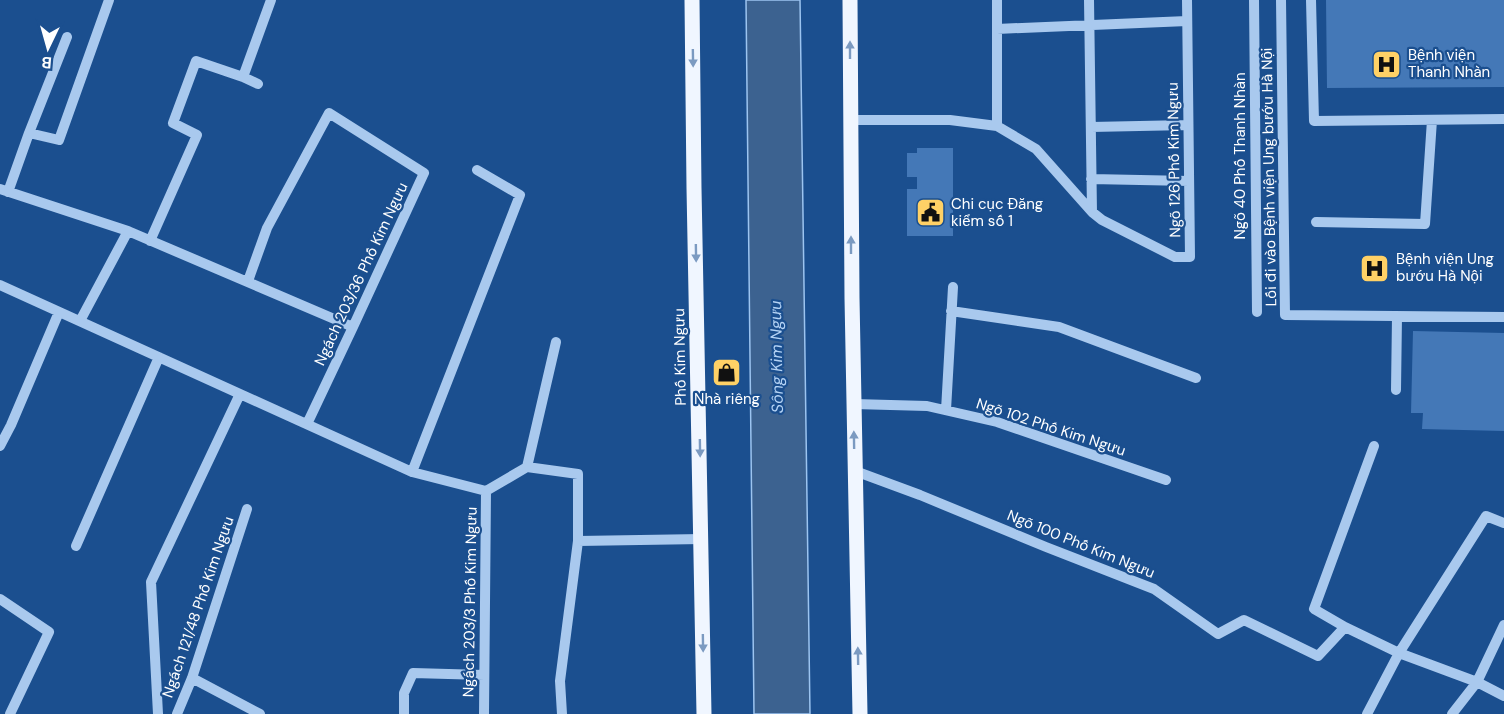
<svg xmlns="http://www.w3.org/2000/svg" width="1504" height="714" font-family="'DM Sans',sans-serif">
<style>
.water{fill:#3c6290;stroke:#9cc4f0;stroke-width:1.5}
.building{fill:#4478b7}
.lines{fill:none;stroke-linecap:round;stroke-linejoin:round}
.minor{stroke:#a9c9ee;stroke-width:10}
.major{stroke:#f0f6ff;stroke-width:15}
.oneway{fill:#7b9ac1}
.labels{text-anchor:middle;stroke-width:4.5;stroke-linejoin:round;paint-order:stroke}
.poi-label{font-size:15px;fill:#fff;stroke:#1b4f8f;text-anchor:start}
.street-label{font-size:15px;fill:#fff;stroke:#1b4f8f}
.water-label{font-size:16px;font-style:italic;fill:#b5d3f5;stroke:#1b4f8f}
</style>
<rect width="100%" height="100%" fill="#1b4f8f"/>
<path class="water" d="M746,0H800L810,714H754Z"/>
<path class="building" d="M1326,0H1504V87L1327,88Z
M917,148H953V236H907V189H917V177H907V153H917Z
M1413,331L1504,333V431L1422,429L1423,413H1411Z"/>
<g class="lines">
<path class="minor" d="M1089,0L1092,212
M1254,0L1257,312
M1281,0L1285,315L1504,317
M1311,0L1314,121L1504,119
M997,29L1187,21
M258,84L243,77L271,0
M850,120H950L997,126L1036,149L1092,212L1102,220L1175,257H1190L1187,0
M997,126V0
M1091,127L1188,125
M29,133L59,140L109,0
M1091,179L1189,181
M0,189L128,231L353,327
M8,192L29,133L67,37
M1316,222L1425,224L1432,120
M150,241L197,135L173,123L196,61L243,77
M248,281L267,228L329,113L424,173L353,327L307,424
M0,285L412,472L486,491L527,467L578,474V541L560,681L562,714
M951,311L1059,327L1196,378
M80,321L128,231
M1396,390L1397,316
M854,404L927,406L997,422L1166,480
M946,410L953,287
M0,446L11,425L59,312
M527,467L556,342
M855,471L920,495L1046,547L1154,589L1218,634L1244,620L1318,656L1345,627L1399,653L1477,682L1504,696
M412,472L520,195L477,170
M578,541L702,539
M76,546L159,357
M0,599L49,632L10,714
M1345,627L1314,609L1374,446
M192,678L260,714
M158,714L151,582L240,394
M177,714L192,678L247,509
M404,714V693L413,673L484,675
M484,714L486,491
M1367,714L1399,653L1486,516L1504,523
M1452,714L1477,682L1504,625"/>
<path class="major" d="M692,0L694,188L704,714
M850,0L852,298L860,714"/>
</g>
<defs><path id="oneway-solid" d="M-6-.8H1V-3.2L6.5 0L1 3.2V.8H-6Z" transform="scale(1.5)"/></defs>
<g class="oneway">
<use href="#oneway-solid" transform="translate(850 50) rotate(-90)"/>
<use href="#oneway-solid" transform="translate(693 58) rotate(89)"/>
<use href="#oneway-solid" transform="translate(851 245) rotate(-90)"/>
<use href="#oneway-solid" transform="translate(696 253) rotate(89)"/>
<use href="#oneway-solid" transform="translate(854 440) rotate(-91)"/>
<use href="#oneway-solid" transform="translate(700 448) rotate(89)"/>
<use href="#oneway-solid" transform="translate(703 643) rotate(89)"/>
<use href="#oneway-solid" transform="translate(858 656) rotate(-91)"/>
</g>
<defs>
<symbol id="hospital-square" viewBox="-11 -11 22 22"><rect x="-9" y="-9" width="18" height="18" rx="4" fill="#ffd166" stroke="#1b4f8f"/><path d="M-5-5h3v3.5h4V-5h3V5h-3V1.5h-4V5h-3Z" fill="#111"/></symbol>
<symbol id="civic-square" viewBox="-11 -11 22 22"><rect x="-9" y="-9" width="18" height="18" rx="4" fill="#ffd166" stroke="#1b4f8f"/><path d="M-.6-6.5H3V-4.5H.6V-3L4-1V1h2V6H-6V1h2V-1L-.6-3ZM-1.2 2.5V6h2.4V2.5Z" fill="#111"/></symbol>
<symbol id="shop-square" viewBox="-11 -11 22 22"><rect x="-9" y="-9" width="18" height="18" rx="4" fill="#ffd166" stroke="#1b4f8f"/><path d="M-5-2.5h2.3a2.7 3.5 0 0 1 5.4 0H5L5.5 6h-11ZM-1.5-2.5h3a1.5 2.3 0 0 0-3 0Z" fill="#111"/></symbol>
</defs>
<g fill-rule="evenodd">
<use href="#hospital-square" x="1370" y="48" width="33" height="33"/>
<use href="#civic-square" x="914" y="196" width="33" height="33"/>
<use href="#hospital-square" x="1358" y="252" width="33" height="33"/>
<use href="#shop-square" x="710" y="356" width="33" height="33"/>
</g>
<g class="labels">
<g class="poi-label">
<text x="1408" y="60">Bệnh viện<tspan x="1408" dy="17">Thanh Nhàn</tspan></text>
<text x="951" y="209">Chi cục Đăng<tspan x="951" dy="17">kiểm số 1</tspan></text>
<text x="1396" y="264">Bệnh viện Ung<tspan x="1396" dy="17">bướu Hà Nội</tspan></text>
<text x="727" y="404" text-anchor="middle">Nhà riêng</text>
</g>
<g class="street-label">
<text transform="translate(1240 156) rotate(-90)" y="5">Ngõ 40 Phố Thanh Nhàn</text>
<text transform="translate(1174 160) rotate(-91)" y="5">Ngõ 126 Phố Kim Ngưu</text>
<text transform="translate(1269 177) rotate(-91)" y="5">Lối đi vào Bệnh viện Ung bướu Hà Nội</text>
<text transform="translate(361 274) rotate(-65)" y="5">Ngách 203/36 Phố Kim Ngưu</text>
<text transform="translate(680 357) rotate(-91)" y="5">Phố Kim Ngưu</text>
<text transform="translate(1051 427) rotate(18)" y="5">Ngõ 102 Phố Kim Ngưu</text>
<text transform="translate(1081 544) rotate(22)" y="5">Ngõ 100 Phố Kim Ngưu</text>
<text transform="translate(470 602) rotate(-89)" y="5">Ngách 203/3 Phố Kim Ngưu</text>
<text transform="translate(198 607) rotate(-71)" y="5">Ngách 121/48 Phố Kim Ngưu</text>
</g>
<g class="water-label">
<text transform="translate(776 357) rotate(-91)" y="6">Sông Kim Ngưu</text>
</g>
</g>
<g transform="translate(48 48) rotate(185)" stroke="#1b4f8f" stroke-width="4.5" paint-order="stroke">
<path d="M0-4.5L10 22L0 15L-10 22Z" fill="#ffffff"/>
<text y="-9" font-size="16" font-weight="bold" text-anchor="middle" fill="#ffffff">B</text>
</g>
</svg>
